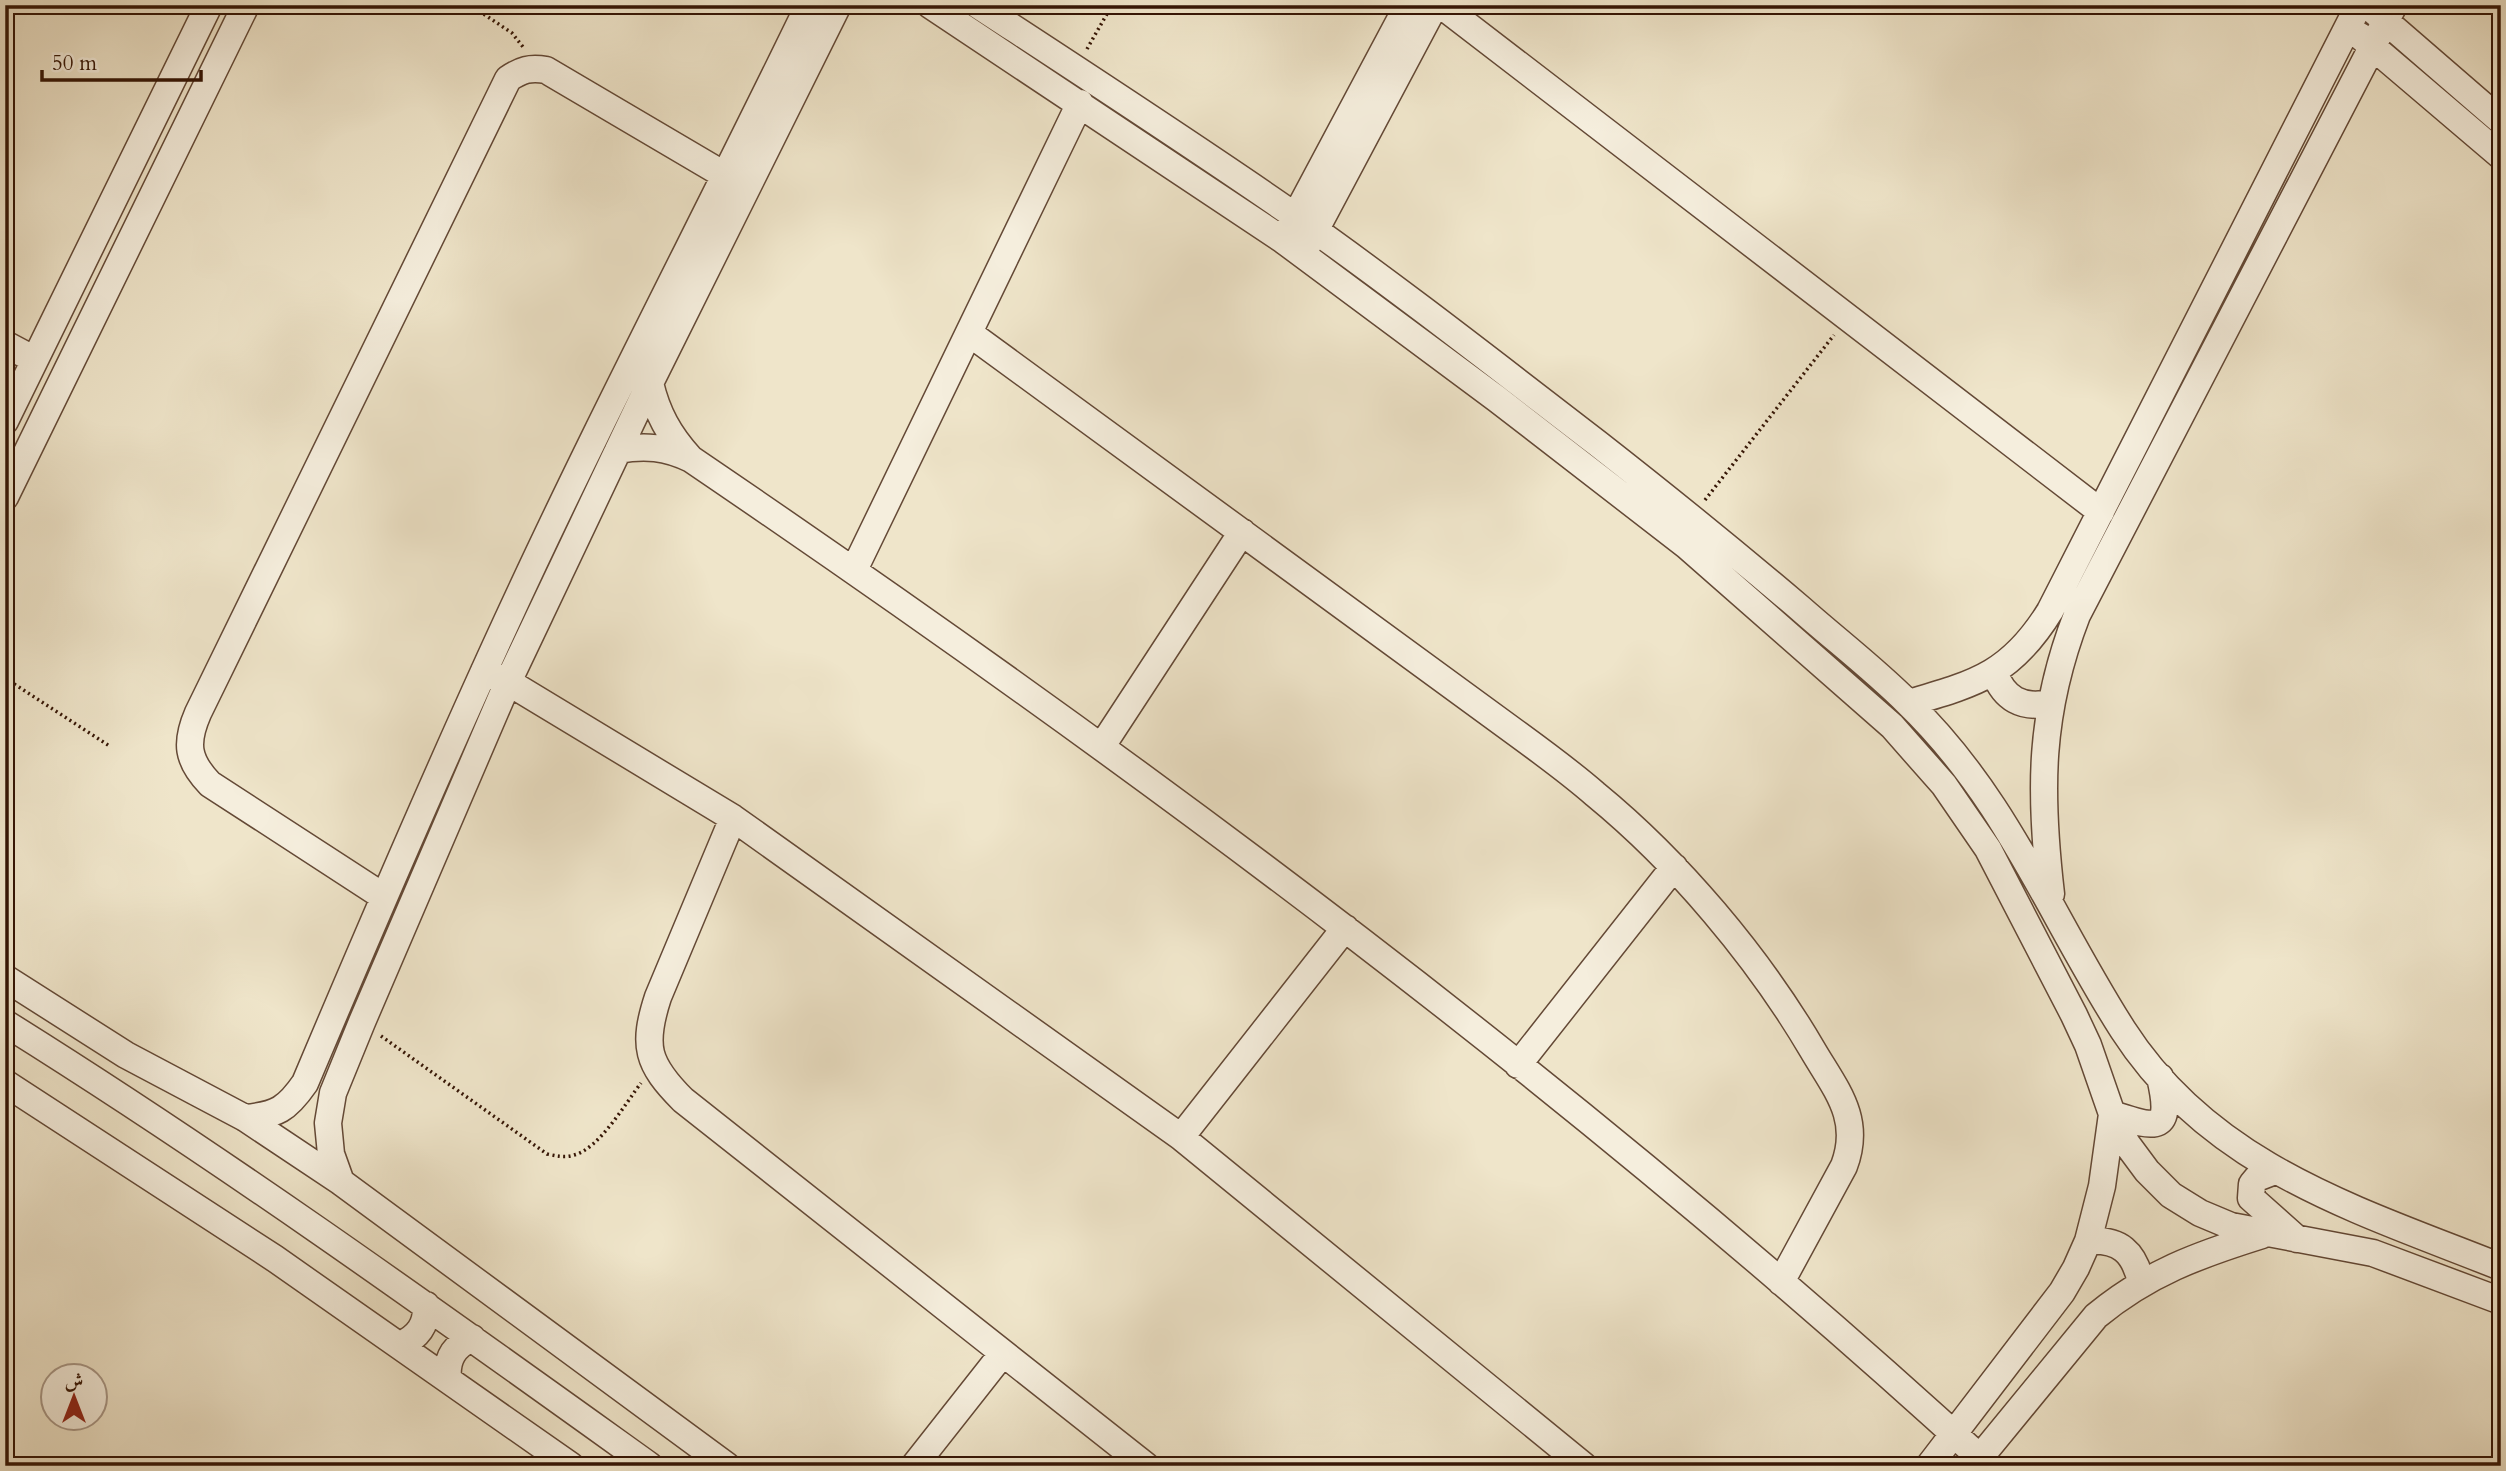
<svg xmlns="http://www.w3.org/2000/svg" width="2506" height="1471" font-family="Cardo,Amiri,serif">
<style>
.lines{fill:none;stroke-linecap:round;stroke-linejoin:round}
.minor-casing{stroke:#644936;stroke-width:29}
.path{stroke:#351505;stroke-width:3.5;stroke-dasharray:2 3.5;stroke-linecap:butt}
.minor{stroke:#f5eedd;stroke-width:26}
</style>
<rect width="100%" height="100%" fill="#efe5ca"/>
<filter id="stains"><feTurbulence type="fractalNoise" baseFrequency=".00286" numOctaves="4"/><feColorMatrix values="0 0 0 0 .2 0 0 0 0 .09 0 0 0 0 .02 0 0 0 .5 -.17"/></filter>
<radialGradient id="worn" r=".72"><stop offset=".6" stop-color="#630" stop-opacity="0"/><stop offset="1" stop-color="#630" stop-opacity=".3"/></radialGradient>
<g class="lines">
<defs>
<path id="minor" d="M930,5L1283,240L1497,399L1687,546L1892,726L1944,785L1988,849L2074,1015L2088,1045L2112,1114L2127,1144L2147,1171L2171,1195L2200,1213L2231,1226L2373,1253L2501,1301
M978,5C1085,75 1193,145 1298,218C1400,290 1498,367 1597,443C1666,497 1734,552 1801,609C1836,640 1874,669 1907,702C2007,798 2050,916 2123,1030C2211,1167 2358,1210 2501,1267
M1441,5L2101,512
M2375,12L2501,121
M2360,36L2501,156
M1287,232L1408,5
M1307,246L1435,5
M969,333L1519,735C1545,754 1571,773 1595,794C1678,862 1758,957 1812,1049C1836,1090 1862,1118 1844,1166L1781,1282
M5,344L35,360
M650,383C657,413 669,435 690,458
M5,421L209,5
M618,450C645,445 666,447 691,459C1144,767 1585,1095 1989,1466
M5,497L246,5
M854,570L1080,103
M484,671L508,682L733,818L1181,1137L1584,1466
M1994,672C2004,699 2022,709 2050,703
M1909,703C1977,683 2011,674 2050,611L2359,5
M1102,746L1242,532
M733,818L658,997C642,1046 647,1064 683,1100L1146,1466
M2051,894C2039,791 2039,713 2077,615L2394,5
M384,897L210,784C187,760 185,743 198,713L508,79C521,70 530,67 546,70L726,176
M5,978L126,1055L245,1118L341,1182L727,1466
M5,1023C226,1161 438,1314 650,1466
M1518,1065L1674,867
M5,1083L274,1258L571,1466
M245,1118C277,1115 287,1109 305,1083C370,929 436,775 506,623C602,414 709,212 809,5
M1181,1137L1345,928
M2275,1171L2257,1178L2252,1184L2251,1198L2297,1239
M341,1182L331,1154L328,1123L333,1093L362,1022L508,682L650,383L838,5
M2088,1241C2120,1239 2134,1252 2141,1282
M400,1345C418,1337 427,1325 426,1305
M448,1379C446,1359 454,1346 472,1338
M914,1466L1003,1353
M1929,1466L2062,1292L2076,1268L2088,1241L2102,1186L2112,1114C2158,1129 2173,1133 2160,1077
M1973,1466L2096,1316C2148,1273 2198,1255 2262,1235"/>
</defs>
<use href="#minor" class="minor-casing"/>
<path class="path" d="M470,5L512,33L523,47
M1087,49L1112,5
M1705,500L1834,335
M5,678L111,747
M381,1036L547,1154C557,1156 565,1158 574,1155C599,1149 625,1104 641,1083"/>
<use href="#minor" class="minor"/>
</g>
<rect width="2506" height="1471" fill="none" stroke="#efe5ca" stroke-width="28"/>
<rect x="7" y="7" width="2492" height="1457" fill="none" stroke="#351505" stroke-width="3.5"/>
<rect x="14" y="14" width="2478" height="1443" fill="none" stroke="#351505" stroke-width="2"/>
<g transform="translate(74 1397)"><circle r="33" fill="#f5eedd" stroke="#a89787" stroke-width="2"/>
<path d="M0-5L12 26L0 18L-12 26Z" fill="#8f2418"/>
<text y="-10" font-size="19" font-weight="bold" text-anchor="middle" fill="#351505">ش</text>
</g>
<path d="M42 70v10h159v-10" fill="none" stroke="#351505" stroke-width="3.5"/>
<text x="52" y="70" font-size="21" fill="#351505" stroke="#f5eedd" stroke-width="5" paint-order="stroke">50 m</text>
<rect width="100%" height="100%" filter="url(#stains)"/>
<rect width="100%" height="100%" fill="url(#worn)"/>
</svg>
